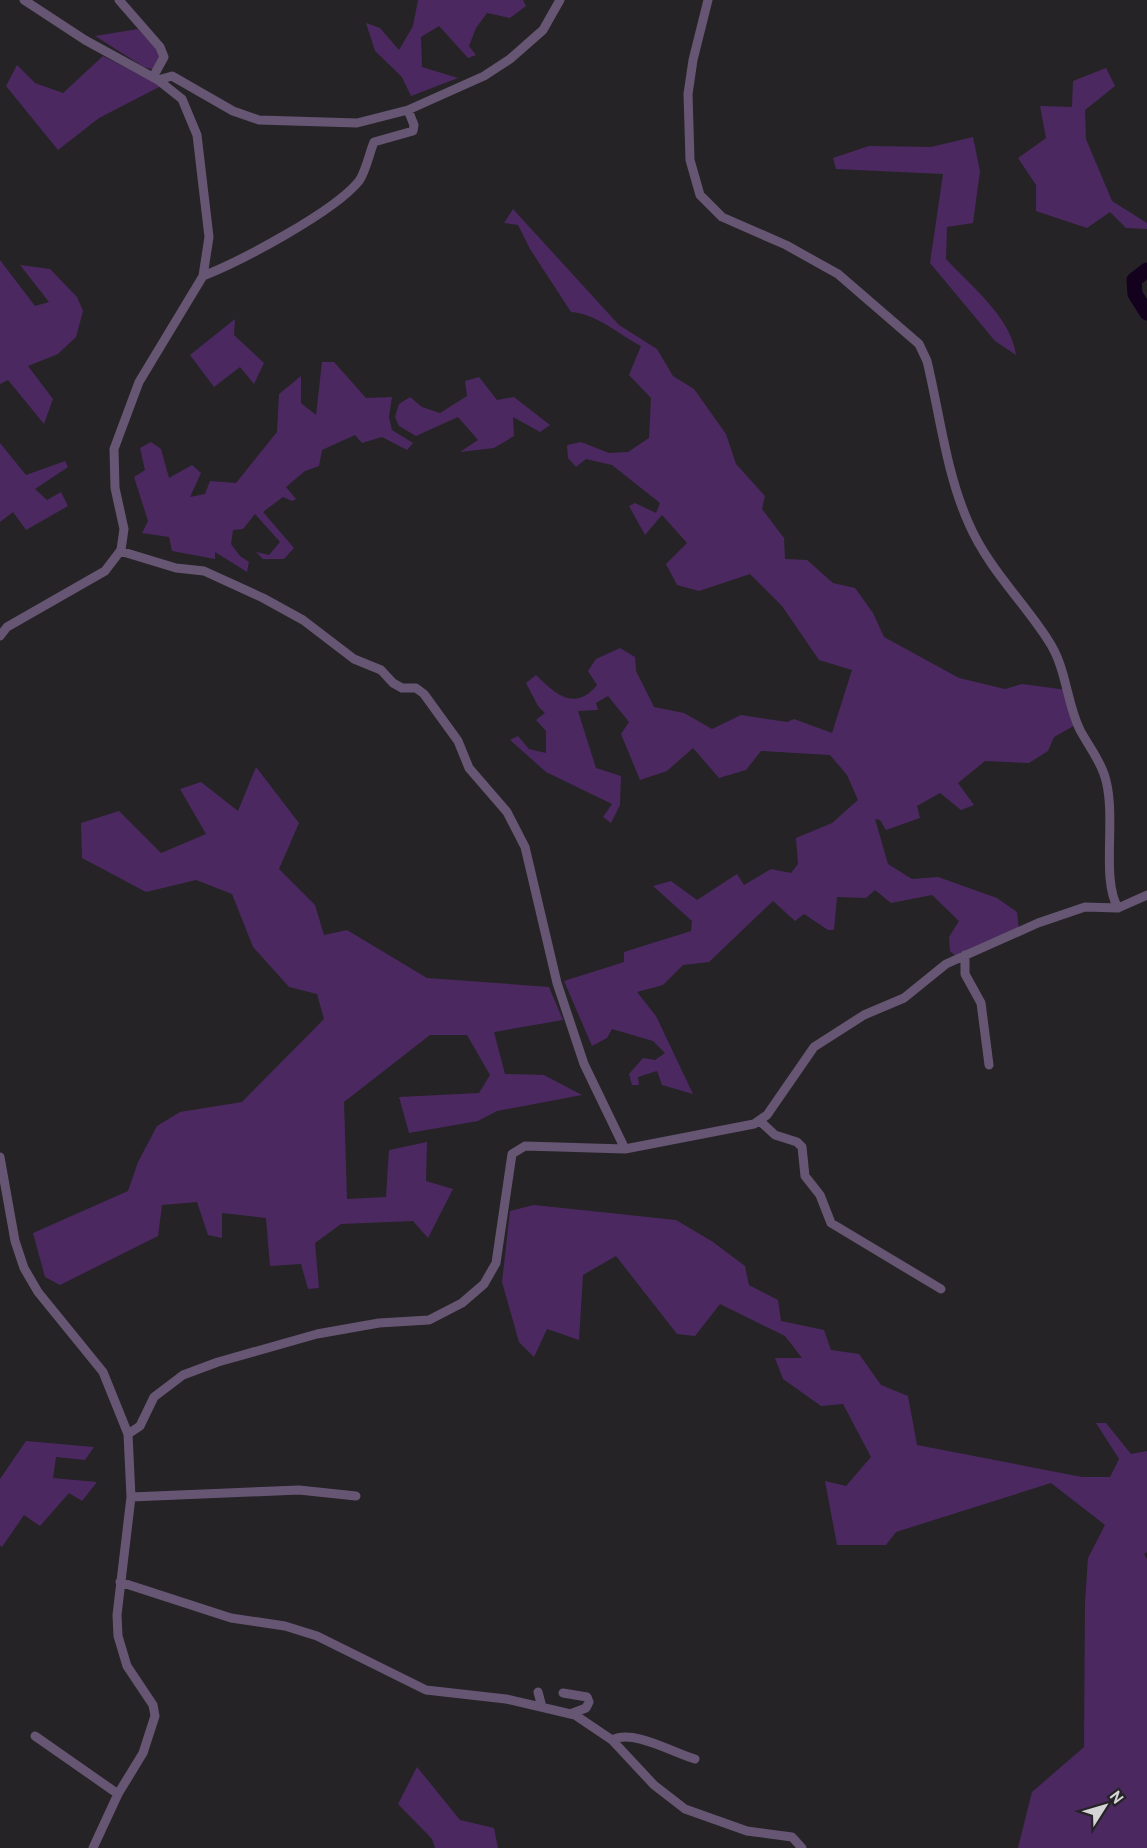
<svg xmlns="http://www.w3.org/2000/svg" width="1147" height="1848" font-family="Overpass,sans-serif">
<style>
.green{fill:#4b2960}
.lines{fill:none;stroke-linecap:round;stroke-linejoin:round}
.river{stroke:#13011e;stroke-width:15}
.minor{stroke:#675673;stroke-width:9}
</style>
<rect width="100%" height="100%" fill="#252326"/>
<path class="green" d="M418,0H523L526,6L510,18L487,13L476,28L469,46L476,55L468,58L439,26L421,37L422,67L458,78L411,96L402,77L375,51L366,23L380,28L399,50L413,26Z
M138,29L166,59L156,70L144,67L95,36Z
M103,56L161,86L99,118L58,150L6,86L17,65L35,83L63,93Z
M1106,68L1115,86L1085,110L1086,139L1112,201L1147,223V229L1126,228L1110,212L1087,228L1036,211V185L1018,158L1046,138L1040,106L1072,107L1073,81Z
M973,137L980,171L973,223L947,227L946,259C971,286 1011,317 1016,355L995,341L930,263L943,174L836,169L833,158L869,146L931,147Z
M513,209L619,325L657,349L673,376L694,389L726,434L736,464L765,496L762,509L784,538L785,559L807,560L833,583L855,588L873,613L884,637L959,678L1005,689L1022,684L1067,690L1077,724L1054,737L1048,751L1029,763L985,761L958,783L974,805L961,810L940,793L917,806L920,818L886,830L880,820L875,819L888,864L912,879L938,877L997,898L1017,912L1019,929L996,939L963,963L950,951L949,937L959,921L932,895L891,903L875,890L866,898L837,897L834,930H828L804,914L795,921L773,901L709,962L683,965L663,985L637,992L656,1016L693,1094L662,1085L657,1071L638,1077L639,1085H632L629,1074L643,1058L655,1060L665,1053L653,1041L612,1029L607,1038L592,1046L564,981L624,962V952L691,931L692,921L653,886L671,881L697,900L737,874L744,885L771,869L791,873L798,864L796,838L832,823L858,800L847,775L830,755L761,751L746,770L719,778L693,748L667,771L640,780L621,734L629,722L608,696L596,703L598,710L578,711L596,768L621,776L620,805L611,823L603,817L612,804L546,772L510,740L518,736L529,749L546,753V731L536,720L545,713L538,706L526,683L536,675C555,694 575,712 597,685L588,671L596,659L620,648L635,657L636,671L654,707L684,713L712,729L741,715L787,722L794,719L832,733L852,670L819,660L782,606L750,574L699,591L677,585L666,564L687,543L662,515L645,535L629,506L635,503L656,513L660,503L612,465L586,459L576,467L568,458L567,445L581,442L609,453L628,452L649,438L651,398L629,375L641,346C618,334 597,314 571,312L530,249L518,225L504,223Z
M0,260L35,306L49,302L20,265L50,269L77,297L83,311L76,337L58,354L28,366L53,399L44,424L8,380L0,384Z
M235,319L234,335L264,363L254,384L240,367L214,387L190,355Z
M322,362H334L366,398L392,397L389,417L392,430L413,443L407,450L382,437L362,443L355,435L322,450L319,466L305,471L286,487L296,499L292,501L283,497L263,512L294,548L284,559H263L256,552L269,555L280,542L255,514L243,529L233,530L231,544L240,556L249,562L247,572L215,552V559L172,551L169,537L142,533L148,521L134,477L145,470L140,448L151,442L161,449L169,478L192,465L201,473L190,497L205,494L210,481L236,483L277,432L279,394L301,376V403L316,415Z
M479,377L497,400L514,397L550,425L540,432L513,417L514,436L494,448L460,452L478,440L458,417L416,436L399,426L395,417L399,404L410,397L422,407L440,413L467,396L465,381Z
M0,443L26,475L65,461L68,467L35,489L47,500L61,492L68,506L26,530L13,512L0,522Z
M256,767L299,823L279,869L315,905L324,935L347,930L427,978L549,987L563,1020L494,1032L505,1074L544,1075L582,1095L497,1111L478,1121L409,1133L399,1097L479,1093L490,1075L467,1035H430L344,1102L347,1199L386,1197L389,1150L427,1142L426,1181L453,1189L428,1238L413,1221L341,1224L315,1243L319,1288L308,1289L301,1264L270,1266L266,1218L222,1213V1238L208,1235L197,1202L162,1205L158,1236L60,1285L45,1277L33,1233L128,1191L138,1162L157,1126L180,1112L242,1102L324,1019L317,994L289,987L253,947L232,894L196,880L146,892L82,858L81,823L119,811L161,853L206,834L180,789L201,782L238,811Z
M534,1205L676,1220L713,1242L745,1266L749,1285L778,1300L781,1321L824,1330L831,1350L859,1354L881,1385L908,1396L917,1445L1082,1477H1110L1119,1459L1096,1423H1106L1131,1454L1147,1451V1552L1144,1554L1147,1559V1848H1018L1032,1792L1084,1747L1085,1603L1088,1558L1105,1525L1051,1483L896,1532L886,1545H837L825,1481L846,1486L871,1457L843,1404L821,1406L783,1379L775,1358H802L785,1336L720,1304L695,1336L677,1334L616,1256L583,1275L579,1340L547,1329L534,1357L519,1342L502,1282L510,1211Z
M26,1441L94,1447L85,1460L56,1457L53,1478L97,1482L82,1501L69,1493L40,1526L24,1515L2,1547L0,1545V1479Z
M417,1767L460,1820L494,1828L498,1848H435L432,1839L398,1804Z"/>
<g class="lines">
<path class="river" d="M1147,270L1134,280L1135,294L1147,313"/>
<path class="minor" d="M119,0L160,47L164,57L153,77
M708,0L693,60L688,94L690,160L700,195L722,217L786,245L838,274L919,344L927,361C940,415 946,473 969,524C988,568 1023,601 1048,640C1067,668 1066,702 1080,730C1088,745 1098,757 1104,774C1118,813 1100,877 1118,908
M158,80L172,76L233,111L259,120L357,123L408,110L484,76L510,59L543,30L560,0
M203,276C241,261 334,212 359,181C366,171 369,154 374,142L413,131L414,125L408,110
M120,551L176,568L204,571L263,598L303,620L354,659L381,670L393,683L402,688H416L424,694L458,741L469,768L507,812L525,847L557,983L584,1064L625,1149
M0,636L7,627L105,571L121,550L124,529L115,488L114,449L139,382L203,276L209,237L197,135L182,99L158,80L85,40L24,0
M965,955V974L981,1003L989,1065
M760,1121L775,1135L797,1142L802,1147L805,1176L820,1195L831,1223L941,1289
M0,1157L15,1241L24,1268L38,1292L103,1372L128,1434L131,1497L117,1615L118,1636L127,1666L153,1705L155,1716L143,1753L118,1794L93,1848
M128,1434L140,1426L154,1397L183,1375L218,1362L317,1334L379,1323L429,1320L462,1303L484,1284L496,1263L512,1154L525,1146L625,1149L754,1124L767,1115L814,1047L864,1015L904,998L946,964L1038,923L1085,907L1118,908L1147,895
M131,1497L299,1490L356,1496
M120,1582L231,1618L285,1626L317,1636L426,1690L506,1699L575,1715L612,1740L654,1785L685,1809L747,1831L792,1837L802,1848
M538,1692L542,1707
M563,1693L587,1697L589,1702L586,1708L570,1714
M35,1736L118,1794
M612,1740C634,1729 671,1752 695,1759"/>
</g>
<g transform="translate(1105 1806) rotate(53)" stroke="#252326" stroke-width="4.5" paint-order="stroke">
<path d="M0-4.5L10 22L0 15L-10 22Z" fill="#d5d3d6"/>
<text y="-9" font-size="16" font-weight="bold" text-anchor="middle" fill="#d5d3d6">N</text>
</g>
</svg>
